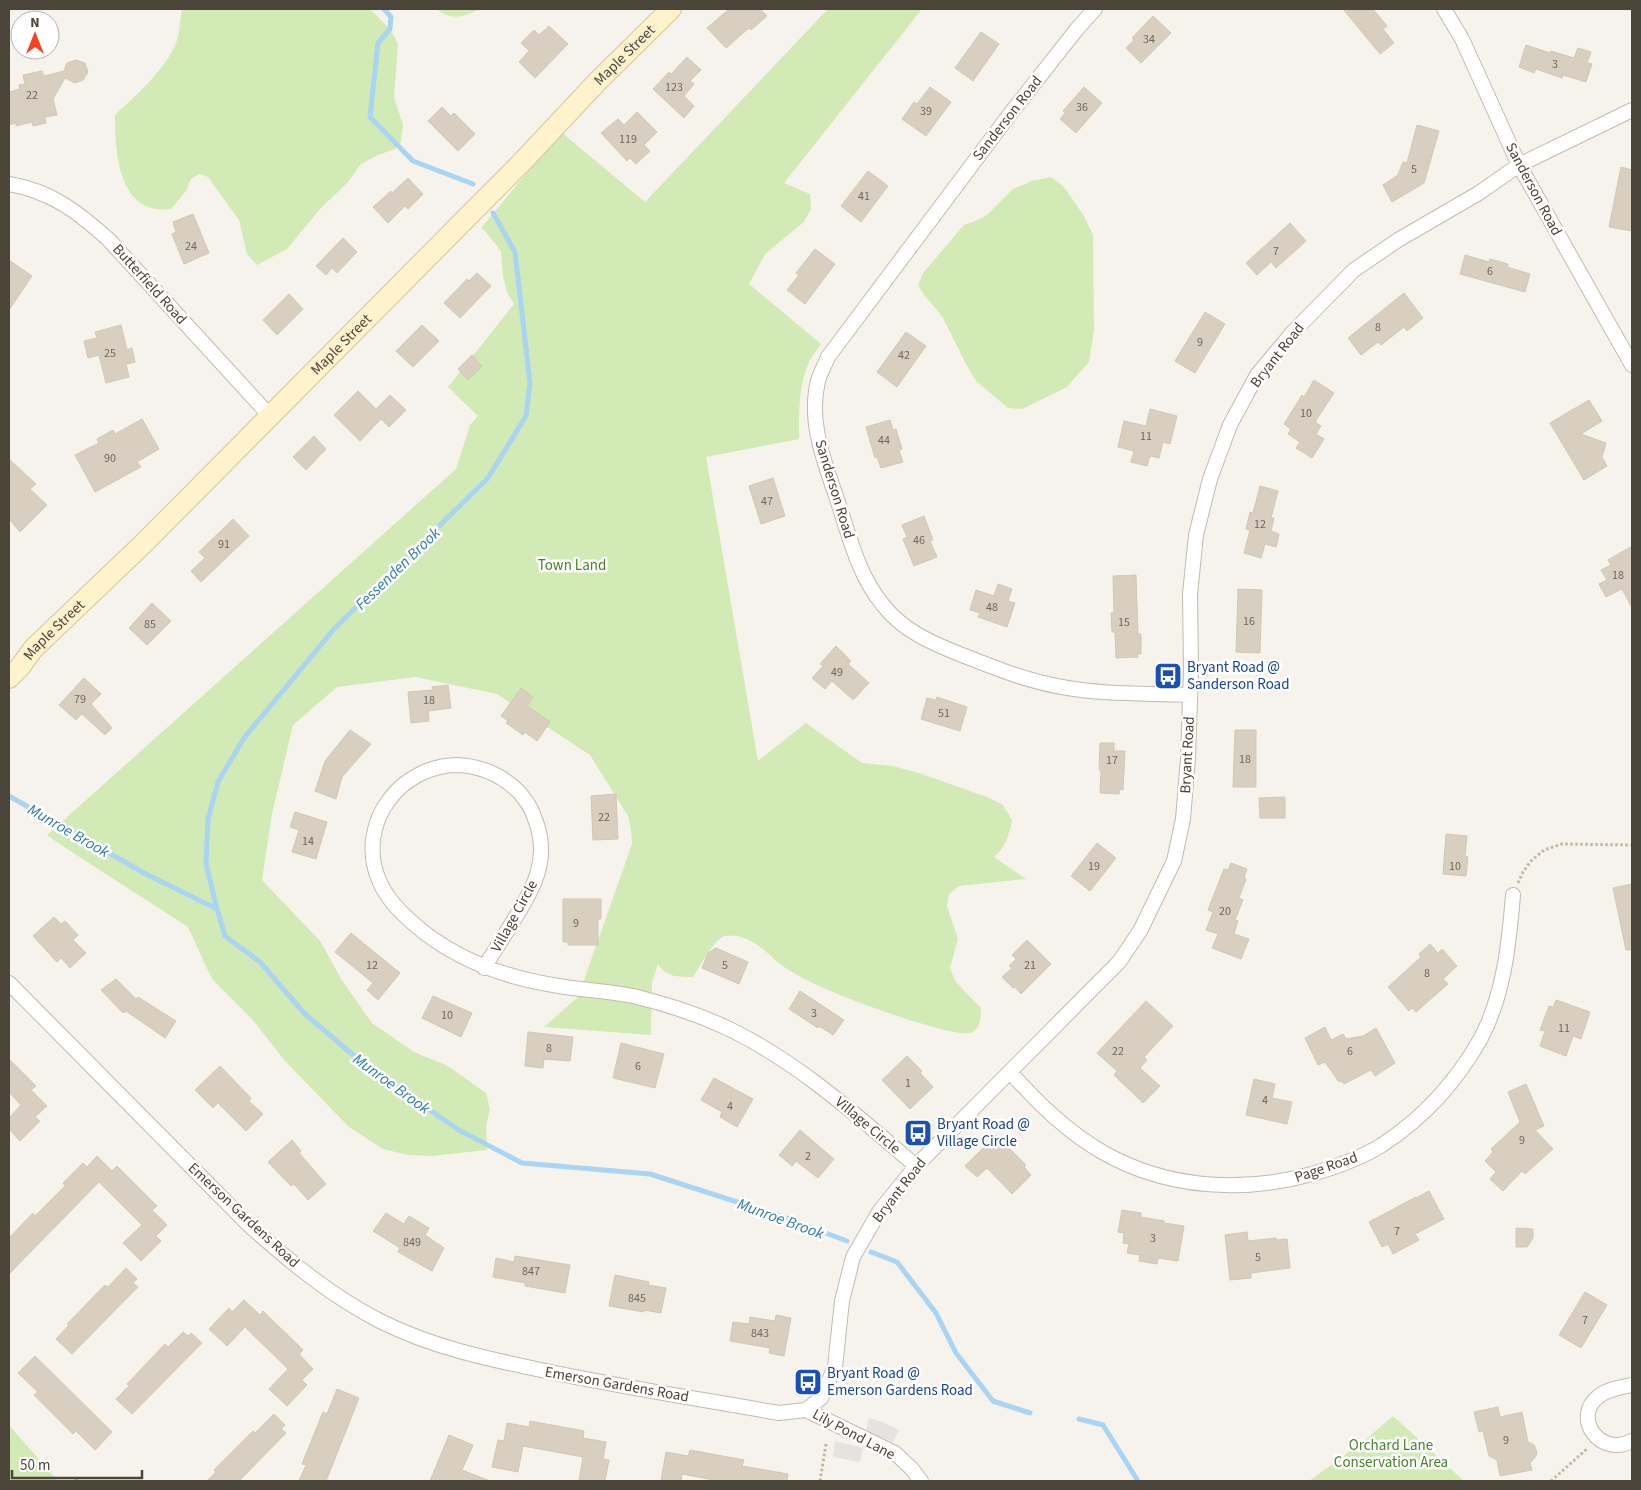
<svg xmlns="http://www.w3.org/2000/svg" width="1641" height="1490" font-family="'Source Sans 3',sans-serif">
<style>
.green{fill:#d2eab5}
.parking{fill:#e5e3e0}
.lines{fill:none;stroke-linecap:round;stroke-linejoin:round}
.stream{stroke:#a9d4f2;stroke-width:5}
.building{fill:#d8cfc1;stroke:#d3c7b4}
.minor-casing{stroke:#c2bbae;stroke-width:16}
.secondary-casing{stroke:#d6c79b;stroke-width:22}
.path{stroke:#c4b79f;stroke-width:3;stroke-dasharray:2.5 2.5;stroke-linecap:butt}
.minor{stroke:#fff;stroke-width:14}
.secondary{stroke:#fff3cd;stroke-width:20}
.labels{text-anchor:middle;stroke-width:5;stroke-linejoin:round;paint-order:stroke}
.number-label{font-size:12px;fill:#6e675b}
.street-label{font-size:15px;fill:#4b4439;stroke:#fff}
.park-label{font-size:15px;fill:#4a7f2a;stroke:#fff}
.transit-label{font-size:15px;fill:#164399;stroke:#fff;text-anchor:start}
.water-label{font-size:16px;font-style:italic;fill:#2e7ab2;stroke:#fff}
</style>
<rect width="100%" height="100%" fill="#f6f3ec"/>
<path class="green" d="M182,9H370L390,29L398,44L394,97L403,125L401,142L395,149L378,155L361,164L348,182L320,209L287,249L257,265L247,254L239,220L208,177L199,174L191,179L186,191L171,209C118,216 115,152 115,115C138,93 166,70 177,40C180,30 180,19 182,9Z
M437,9H479C465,17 450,21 437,9Z
M828,9H922L784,183L810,194L811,209L804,222L765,254L749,284L821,344C817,349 813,355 810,360C798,385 799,413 799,439L706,457L758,761L806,723L862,763L893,766L919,773L987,797L1003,805L1012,820C1010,834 1005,848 994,857L1026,879L959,886L949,894L947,906L958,939L950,968L955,981L981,1008C981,1016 981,1026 973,1032C959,1041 848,999 828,990C814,984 800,977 787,969C775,961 766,950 754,943C747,938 734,934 725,936C714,938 700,967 693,977C679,977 665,977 658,964L652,982L651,1035L544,1027L578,997L632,844L631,830L628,816L590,755L497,694L415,677L337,687L293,725L272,814L262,880L321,942L341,979L372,1023L414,1052L448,1066L486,1093L490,1109L486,1126L487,1150L431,1156L408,1155L383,1149L349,1127L285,1061L252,1019L212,979L188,927L61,845L47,835L456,469L470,425L478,416L448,387L514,304L507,292L503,276L501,251L485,231L481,228L561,132L645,202Z
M1051,177L1064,187L1084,216L1093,235L1094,330L1089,362L1067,387L1022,409L1008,408L976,381L966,364L942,316L925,296L918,285L923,273L964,225L973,222L987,215L1013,189L1032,181Z
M1393,1416L1464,1481H1309L1365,1440Z
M9,1425L58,1481H9Z"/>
<path class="parking" d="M869,1418L885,1423L899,1430L893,1442L866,1431Z
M835,1441L863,1448L860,1462L833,1457Z"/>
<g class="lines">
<path class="stream" d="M384,9L391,17L390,29L378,43L370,117L413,161L473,184
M9,796L144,873L217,909L225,936L260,962L304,1013L366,1066L459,1130L522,1163L650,1174L778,1215L847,1241
M217,909L206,864L208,819L218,782L244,738L334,629L488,478L526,416L530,383L515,252L493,213
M871,1252L897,1262L936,1313L956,1353L993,1401L1030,1413
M1079,1419L1103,1425L1138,1481"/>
</g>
<path class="building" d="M729,9H760L767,16L751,30L749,28L726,48L707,28Z
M1343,9H1373L1387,26L1383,29L1394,43L1380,54Z
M1153,16L1171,33L1141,63L1126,48L1134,40L1132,38Z
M549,26L568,44L535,78L519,62L529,51L521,43L534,30L539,35Z
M981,32L999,44L973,81L955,68Z
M1526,45L1550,53L1551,51L1574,58L1578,48L1591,52L1587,63L1592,64L1586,82L1563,75L1562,78L1536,69L1534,73L1519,67Z
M687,57L701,70L690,81L694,84L684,96L694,106L684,118L653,89L669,72L671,74Z
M76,60L85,63L88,72L83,80L75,83L65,78L53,99L57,115L45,117L46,123L33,126L32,122L16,126V123L9,125V92L20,89L19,85L25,84L23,75L42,71L44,76L64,71L67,63Z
M930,87L951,102L926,136L902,119L914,102L917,104Z
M1084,87L1102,103L1076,133L1060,119L1065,113L1063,111Z
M442,107L451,116L454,113L475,134L458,151L428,121Z
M637,112L657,132L644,145L650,151L636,164L630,158L627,161L601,133L618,119L624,125Z
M1417,125L1439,131L1424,183L1392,202L1383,185L1398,175L1403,162L1407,163Z
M1621,167L1632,170V231L1609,227Z
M868,171L888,186L861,222L841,206Z
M408,178L423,194L408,209L405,206L388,223L373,207L391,191L392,193Z
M193,214L209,253L184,264L172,234L176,232L173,222Z
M1290,223L1306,241L1276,268L1271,262L1257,275L1246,263Z
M343,238L357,252L337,273L332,268L326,275L316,266Z
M815,249L835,264L805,304L787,290L799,275L796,273Z
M1465,255L1489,262L1490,259L1508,264L1507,267L1530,274L1525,292L1460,274Z
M9,260L32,276L9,310Z
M477,273L491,286L460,318L444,303L467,279L469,281Z
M1404,293L1423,318L1407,331L1404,327L1381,345L1378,342L1361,355L1348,338Z
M289,294L303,309L277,335L263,320Z
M1205,312L1225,324L1195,373L1175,361Z
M121,325L127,350L132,348L135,362L126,364L129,377L106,383L99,355L88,358L84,341L97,338L95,332Z
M422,325L439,341L413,367L396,351Z
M906,332L926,346L897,387L877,372Z
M472,355L482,366L468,380L458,369Z
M1314,380L1334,393L1315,422L1321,426L1316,434L1324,439L1312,458L1296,448L1300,442L1288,434L1291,429L1284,424L1302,395L1304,397Z
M358,391L376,409L390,395L406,410L389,427L381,419L360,441L334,415Z
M1589,400L1602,421L1581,434L1606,443L1602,457L1607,466L1584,480L1550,423Z
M1150,409L1177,416L1170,444L1163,442L1159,458L1150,456L1147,466L1131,462L1134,451L1118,447L1124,421L1146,426Z
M142,419L159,449L137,462L141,467L95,492L75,455L99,443L97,439L113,430L115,434Z
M890,420L893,430L896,429L902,449L899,450L903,462L881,468L877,457L875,458L866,427Z
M314,436L326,449L306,470L293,457Z
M9,459L36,484L30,489L47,505L20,532L9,519Z
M773,478L785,516L761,524L749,486Z
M1260,486L1278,491L1271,518H1274L1271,531L1279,534L1276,547L1265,544L1261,558L1244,553L1250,530L1246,529L1250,512L1253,513Z
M924,516L933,540L930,541L937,557L914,566L903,539L907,537L902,525Z
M233,519L249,536L201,582L191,571L205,558L199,552Z
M1632,546V608L1622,589L1606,597L1599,584L1607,580L1601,570L1611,565L1608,560Z
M1136,575L1138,634H1141V654H1137L1138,657L1116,658L1115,632H1112L1111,613H1114L1113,576Z
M998,584L1012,589L1008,601L1015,603L1007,627L978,617L980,613L970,610L976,590L994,596Z
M1238,589L1262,590L1260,653L1236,652Z
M152,603L171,621L147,645L129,628Z
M836,646L851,661L848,664L869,683L853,700L832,681L825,689L812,678L823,666L820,664Z
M84,678L101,694L91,704L112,728L105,735L82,714L76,720L59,705Z
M448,685L451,708L428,711L429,721L411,723L408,692L433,690L432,687Z
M521,688L533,697L527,706L550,722L537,741L525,732L523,735L506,723L508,721L501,716Z
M937,697L967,707L960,731L921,719L927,698L936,700Z
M350,730L371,744L342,777L336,799L315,791L325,761Z
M1235,730H1256V787H1233Z
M1100,743H1114V751H1125L1123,790L1120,789L1119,794L1100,793L1101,770H1099Z
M616,794L618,839L593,840L591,796Z
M1285,797V818H1260L1259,798Z
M295,812L327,822L316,859L292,852L299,830L290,827Z
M1446,834L1467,836L1465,856L1468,857L1466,876L1443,874Z
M1097,843L1116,858L1090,891L1071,876Z
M1231,863L1247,869L1244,878L1246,879L1239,898L1243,900L1235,920L1238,921L1234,934L1249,939L1241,959L1212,948L1218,934L1206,930L1213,912L1208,910L1224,869L1228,870Z
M1632,884V950H1626L1613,888Z
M563,899H601V919H598V945H568V942H563Z
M54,917L61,924L65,921L78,935L73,940L86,953L70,968L61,958L57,962L33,936Z
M351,933L400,973L378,1000L367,990L373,983L335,952Z
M1027,940L1051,964L1021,994L1015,987L1013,988L1002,977L1012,968L1009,966L1016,959L1012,955Z
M1430,944L1438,953L1442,949L1457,966L1443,979L1448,984L1416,1012L1412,1008L1409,1011L1388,987L1421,957L1419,954Z
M716,948L748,962L739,984L702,968L708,953Z
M116,979L136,999L138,997L176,1021L165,1038L126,1011L123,1013L101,990Z
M800,991L844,1020L833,1035L819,1026L818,1028L789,1009Z
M433,996L472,1013L461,1037L422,1018Z
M1556,1000L1590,1012L1581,1039L1573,1036L1566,1056L1540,1046L1545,1031L1540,1030L1549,1006L1553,1007Z
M1146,1001L1173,1026L1144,1057L1147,1060L1140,1068L1160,1086L1143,1103L1114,1075L1117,1071L1097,1053Z
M1325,1027L1331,1040L1343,1034L1346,1039L1363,1036L1376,1028L1395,1063L1375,1076L1371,1070L1344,1084L1341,1081L1339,1082L1325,1062L1318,1065L1305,1038Z
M528,1032L573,1037L570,1061L544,1059L543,1068L525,1066Z
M621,1043L664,1054L655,1088L613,1078Z
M907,1056L922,1071L920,1073L933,1087L910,1109L882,1080Z
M9,1059L36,1086L31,1090L47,1106L35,1117L40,1121L20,1141L9,1129V1118L21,1105L9,1092Z
M220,1066L251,1098L249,1101L263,1114L246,1131L218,1103L213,1108L195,1090Z
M714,1078L753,1099L737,1127L720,1117L722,1112L701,1100Z
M1254,1079L1275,1084L1272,1098L1292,1102L1287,1124L1246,1115Z
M1526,1084L1544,1126L1535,1130L1553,1149L1525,1174L1522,1171L1503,1191L1490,1179L1496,1172L1485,1161L1493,1152L1491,1149L1520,1122L1508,1092Z
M800,1130L834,1159L818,1178L796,1161L792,1166L779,1155Z
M996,1135L1026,1165L1024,1167L1031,1175L1012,1194L987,1168L977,1177L965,1166Z
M292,1140L301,1151L299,1153L326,1184L308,1200L294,1184L291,1186L268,1162Z
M97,1156L112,1171L117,1166L157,1206L152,1210L167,1225L156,1236L161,1241L141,1261L123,1243L142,1225L99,1182L9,1274V1238L33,1213L35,1216L65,1186L63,1183L83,1163L87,1167Z
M1429,1191L1444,1219L1415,1234L1419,1240L1393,1254L1388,1244L1382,1247L1369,1222L1416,1197V1198Z
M1122,1210L1141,1213V1217L1164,1221V1223L1184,1226L1178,1261L1158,1258L1157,1264L1139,1261L1140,1255L1127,1253L1129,1244L1123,1243L1124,1233L1118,1232Z
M386,1213L404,1224L409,1216L429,1228L425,1235L444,1248L432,1271L398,1252L400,1248L373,1231Z
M1516,1228L1533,1229V1238L1527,1247H1516Z
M1247,1232L1248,1241L1276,1238V1240L1287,1239L1290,1268L1251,1273V1278L1230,1280L1225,1235Z
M515,1256L570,1265L565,1293L525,1286V1283L493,1277L496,1258L514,1262Z
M126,1268L137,1279L133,1283L138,1287L72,1354L56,1339L69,1325L67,1324L105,1285L108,1287Z
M615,1275L649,1282L648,1285L666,1288L661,1313L644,1310V1312L609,1306Z
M1585,1292L1607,1305L1581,1348L1559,1335Z
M244,1300L260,1315L263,1311L303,1350L299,1354L313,1369L302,1380L307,1385L287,1406L269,1389L288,1369L245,1327L227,1346L209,1329L229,1308L232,1312Z
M776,1315L791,1318L784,1356L769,1353L770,1348L730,1341L733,1322L749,1324L750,1317L775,1321Z
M183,1332L188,1336L191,1333L202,1343L132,1414L116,1399L129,1386L127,1384L165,1344L168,1347Z
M35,1356L112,1432L95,1450L76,1431L73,1434L34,1395L38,1392L18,1373Z
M337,1389L359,1398L326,1481H299L306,1465L302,1464L323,1412L327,1414Z
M1498,1407L1500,1417L1522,1412L1528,1442L1534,1445L1537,1452L1536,1456L1530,1463L1532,1470L1500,1476L1497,1460L1489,1456L1483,1431L1479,1432L1474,1412Z
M274,1414L285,1425L281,1429L286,1433L239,1481H207L216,1472L214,1470L253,1431L255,1433Z
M530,1421L584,1431L583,1438L606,1442L603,1459L609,1460L605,1481H579L583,1457L523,1446L518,1472L492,1467L498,1440L504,1441L507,1423L529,1427Z
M449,1435L473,1445L462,1470L490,1481H430Z
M690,1450L744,1460L742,1466L788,1474L787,1481H719L682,1474L681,1481H661L666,1452L688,1456Z"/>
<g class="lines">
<defs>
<path id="minor" d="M1095,9L1077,29L1010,114L828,357C825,365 820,373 818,381C808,421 824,461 837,499C849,535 858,575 883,605C903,631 932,643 962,655C995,668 1027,681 1062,687C1104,695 1148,693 1190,695
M1444,9L1462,39L1519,165L1632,365
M9,184C51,191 78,212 109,240L270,416
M484,968C493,953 503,938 512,923C533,890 551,859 535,819C532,809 526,800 519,792C502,775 481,766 457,765C431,765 404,779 389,800C373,821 368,850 377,875C384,896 398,910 415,925C456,960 505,978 559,986C583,990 608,991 633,996C663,1003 694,1013 723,1026C796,1060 855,1114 916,1166
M9,983L249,1225C289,1261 331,1296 380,1321C432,1347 484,1358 541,1370C620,1387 700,1399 779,1413L806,1410L821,1398L835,1367L842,1301L853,1257L879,1212L916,1166L1119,962L1140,931L1174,861L1183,819L1188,758L1191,670L1190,594L1196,535L1210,479L1230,425L1257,375L1293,332L1354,270L1398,240L1479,193L1519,165L1632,110
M1010,1072C1038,1103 1067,1132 1104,1153C1168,1189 1243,1193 1312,1174C1336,1167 1361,1158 1382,1145C1423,1118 1457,1081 1481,1038C1504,994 1509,944 1513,895
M1632,1385C1621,1387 1608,1389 1599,1396C1571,1417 1600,1458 1632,1441
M806,1410L895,1453L912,1469L921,1481"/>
<g id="secondary">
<path id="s1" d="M9,678L20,667L33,649L145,542L522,162L597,82L671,9"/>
</g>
</defs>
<use href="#minor" class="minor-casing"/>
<use href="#secondary" class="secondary-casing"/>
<path class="path" d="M1518,883L1523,872L1531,861L1544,850L1562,844L1632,845
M76,1481L77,1477
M820,1481L826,1444
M1551,1481L1588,1448"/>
<use href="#minor" class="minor"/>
<use href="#secondary" class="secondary"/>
</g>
<defs>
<symbol id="bus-square" viewBox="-11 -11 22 22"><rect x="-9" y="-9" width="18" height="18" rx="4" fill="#1a4fb4" stroke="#fff"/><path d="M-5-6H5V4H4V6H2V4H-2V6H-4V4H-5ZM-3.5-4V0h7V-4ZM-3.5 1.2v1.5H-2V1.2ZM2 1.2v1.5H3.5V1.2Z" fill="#fff"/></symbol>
</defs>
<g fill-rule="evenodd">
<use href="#bus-square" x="1152" y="660" width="32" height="32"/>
<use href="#bus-square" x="902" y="1117" width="32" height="32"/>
<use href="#bus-square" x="792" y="1366" width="32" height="32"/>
</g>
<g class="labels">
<g class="number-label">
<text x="1149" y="43">34</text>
<text x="1555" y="68">3</text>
<text x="674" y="91">123</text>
<text x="32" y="99">22</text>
<text x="1082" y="111">36</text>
<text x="926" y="115">39</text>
<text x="628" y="143">119</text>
<text x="1414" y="173">5</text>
<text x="864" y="200">41</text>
<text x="191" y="250">24</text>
<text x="1276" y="255">7</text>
<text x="1490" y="275">6</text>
<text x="1378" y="331">8</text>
<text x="1200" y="346">9</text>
<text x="110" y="357">25</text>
<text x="904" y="359">42</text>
<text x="1306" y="417">10</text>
<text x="1146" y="440">11</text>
<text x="884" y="444">44</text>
<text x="110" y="462">90</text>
<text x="767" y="505">47</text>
<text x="1260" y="528">12</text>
<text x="919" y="544">46</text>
<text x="224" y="548">91</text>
<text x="1618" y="579">18</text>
<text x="992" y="611">48</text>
<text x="1249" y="625">16</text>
<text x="1124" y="626">15</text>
<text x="150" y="628">85</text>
<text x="837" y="676">49</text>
<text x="80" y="703">79</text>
<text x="429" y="704">18</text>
<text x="944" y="717">51</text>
<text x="1245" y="763">18</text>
<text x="1112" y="764">17</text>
<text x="604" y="821">22</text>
<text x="308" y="845">14</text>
<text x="1094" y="870">19</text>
<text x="1455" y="870">10</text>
<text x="1225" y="915">20</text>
<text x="576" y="927">9</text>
<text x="372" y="969">12</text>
<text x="725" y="969">5</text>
<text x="1030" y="969">21</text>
<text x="1427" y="977">8</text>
<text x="814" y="1017">3</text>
<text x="447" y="1019">10</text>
<text x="1564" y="1032">11</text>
<text x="549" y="1052">8</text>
<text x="1118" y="1055">22</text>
<text x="1350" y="1055">6</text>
<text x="638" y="1070">6</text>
<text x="908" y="1087">1</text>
<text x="1265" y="1104">4</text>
<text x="730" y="1110">4</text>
<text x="1522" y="1144">9</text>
<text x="808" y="1160">2</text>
<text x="1397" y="1235">7</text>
<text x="1153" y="1242">3</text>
<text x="412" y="1246">849</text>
<text x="1258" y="1261">5</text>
<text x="531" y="1275">847</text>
<text x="637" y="1302">845</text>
<text x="1585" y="1324">7</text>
<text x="760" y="1337">843</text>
<text x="1506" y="1444">9</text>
</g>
<g class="street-label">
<text dy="5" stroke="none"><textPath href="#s1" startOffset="876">Maple Street</textPath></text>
<text transform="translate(1007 118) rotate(-52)" y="5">Sanderson Road</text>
<text transform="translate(1534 189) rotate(62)" y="5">Sanderson Road</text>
<text transform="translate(150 284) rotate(48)" y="5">Butterfield Road</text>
<text dy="5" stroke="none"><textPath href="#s1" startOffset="471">Maple Street</textPath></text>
<text transform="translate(1277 355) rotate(-52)" y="5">Bryant Road</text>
<text transform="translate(835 489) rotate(73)" y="5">Sanderson Road</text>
<text dy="5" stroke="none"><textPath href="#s1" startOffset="66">Maple Street</textPath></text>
<text transform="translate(1187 755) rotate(-87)" y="5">Bryant Road</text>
<text transform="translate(514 916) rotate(-61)" y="5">Village Circle</text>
<text transform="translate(868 1125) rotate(40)" y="5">Village Circle</text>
<text transform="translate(1326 1167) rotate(-19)" y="5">Page Road</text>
<text transform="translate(899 1190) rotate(-52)" y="5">Bryant Road</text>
<text transform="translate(244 1215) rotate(43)" y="5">Emerson Gardens Road</text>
<text transform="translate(617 1384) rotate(10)" y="5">Emerson Gardens Road</text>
<text transform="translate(854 1434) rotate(28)" y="5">Lily Pond Lane</text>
</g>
<g class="park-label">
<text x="572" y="570">Town Land</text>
<text x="1391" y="1450">Orchard Lane<tspan x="1391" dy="17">Conservation Area</tspan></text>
</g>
<g class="transit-label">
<text x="1187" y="672">Bryant Road @<tspan x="1187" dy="17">Sanderson Road</tspan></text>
<text x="937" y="1129">Bryant Road @<tspan x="937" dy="17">Village Circle</tspan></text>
<text x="827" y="1378">Bryant Road @<tspan x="827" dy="17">Emerson Gardens Road</tspan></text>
</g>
<g class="water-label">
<text transform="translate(397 568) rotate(-44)" y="6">Fessenden Brook</text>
<text transform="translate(69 830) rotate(30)" y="6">Munroe Brook</text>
<text transform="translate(392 1083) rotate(36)" y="6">Munroe Brook</text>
<text transform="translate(781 1218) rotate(20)" y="6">Munroe Brook</text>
</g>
</g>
<rect width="1641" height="1490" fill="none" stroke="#4b4439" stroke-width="20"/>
<g transform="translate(35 35)"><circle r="24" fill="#ffffff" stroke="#b7b4b0"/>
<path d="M0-4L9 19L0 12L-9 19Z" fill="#fc3f1d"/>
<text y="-8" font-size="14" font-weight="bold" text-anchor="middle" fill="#4b4439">N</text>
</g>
<path d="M12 1470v8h130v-8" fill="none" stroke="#4b4439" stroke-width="2.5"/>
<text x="20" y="1470" font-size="15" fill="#4b4439" stroke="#ffffff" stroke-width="4" paint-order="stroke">50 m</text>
</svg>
